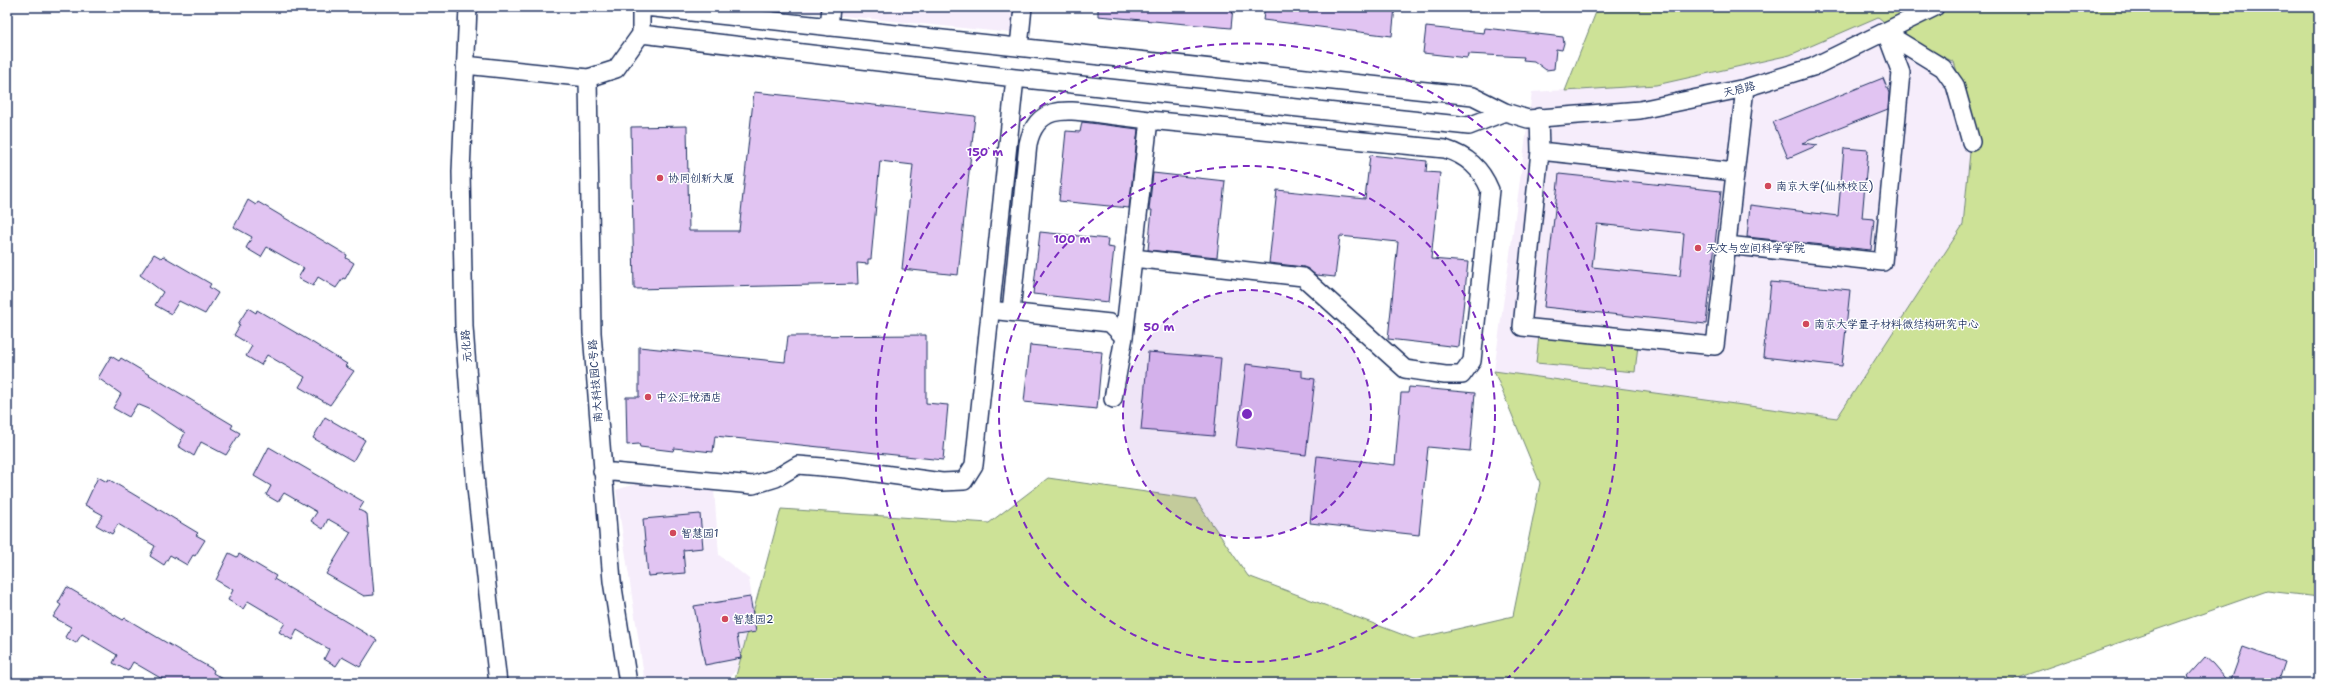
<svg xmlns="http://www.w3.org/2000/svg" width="2326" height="690" font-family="'Shantell Sans','LXGW WenKai TC',sans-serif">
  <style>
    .built { fill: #f6edfb }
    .green { fill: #cde297; stroke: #74887a }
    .building { fill: #e1c4f2; stroke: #1b2f5e; fill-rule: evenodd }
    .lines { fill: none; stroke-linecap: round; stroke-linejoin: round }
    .minor-casing { stroke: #1b2f5e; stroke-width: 20 }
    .minor { stroke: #fff; stroke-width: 17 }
    .ring { fill: none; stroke: #7b2cbf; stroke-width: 2; stroke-dasharray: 7 5 }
    .poi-dot { fill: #d1495b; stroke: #fff; stroke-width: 1.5 }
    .labels { text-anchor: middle; stroke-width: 3; stroke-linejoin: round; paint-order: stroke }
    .street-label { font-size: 11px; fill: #1b2f5e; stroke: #fff }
    .poi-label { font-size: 11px; fill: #1b2f5e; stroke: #fff; text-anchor: start }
    .centre { fill: #7b2cbf; stroke: #fff; stroke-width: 2 }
    .ring-label { font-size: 12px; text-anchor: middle; font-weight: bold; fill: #7b2cbf; stroke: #fff; stroke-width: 3; stroke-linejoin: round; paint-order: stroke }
  </style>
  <rect width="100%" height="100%" fill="#fff"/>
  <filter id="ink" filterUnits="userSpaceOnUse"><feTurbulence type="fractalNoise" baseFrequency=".025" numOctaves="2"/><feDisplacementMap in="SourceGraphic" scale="8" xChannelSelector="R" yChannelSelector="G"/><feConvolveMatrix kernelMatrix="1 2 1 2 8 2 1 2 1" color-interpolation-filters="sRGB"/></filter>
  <g filter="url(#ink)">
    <path class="built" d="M755,7h260l-3,26z
      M1891,7l12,30 51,25 25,81 42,4 -58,78 -126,193 -343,-47 38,-279 117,-7z
      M641,482l73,7 5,66 30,24 8,53 -13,30 -20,21h-79l-29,-193z"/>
    <path class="green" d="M1598,7h721v590l-52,-6 -263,92h-1270l47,-174 208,14 59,-45 147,21 53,77 166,63 99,-23 27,-133 -46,-112 343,47 126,-193 8,-83 8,1 -25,-81 -51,-25 -25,-20 -88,38 -134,30 -91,6z
      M1539,335l99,10 -3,27 -99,-9z"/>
    <path class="building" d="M1098,7h135l-2,21 -133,-12z
      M1265,7h130l-3,29 -129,-16z
      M1426,27l58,6 1,-5 78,9 1,6 -2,7 -6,-1 -2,20 -8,1 -12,-9 -11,-1 1,-3 -56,-3 -1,4 -44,-5z
      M1883,78l6,15 -1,16 -86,34 16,2 -30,13 -15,-36z
      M754,92l221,24 -17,159 -56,-6 11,-104 -33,-4 -9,98h-3v5l-11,-1 1,21 -224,5 -3,-162 56,-1 2,105h50z
      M1082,122l56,7 -9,79 -70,-7 7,-70 14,1z
      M1844,148l24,2 -6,68 12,1 -3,31 -124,-13 3,-32 88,11z
      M1370,155l57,6 -1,11 14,1 -9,86 37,3 -9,85 -71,-8 10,-97 -58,-6 -5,41 -19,-2 -12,-8 -35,-4 8,-73 88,9z
      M1153,173l72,8 -8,76 -69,-7 4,-40h-3z
      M1559,174l162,17 -15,133 -162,-17zM1597,224l87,9 -4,43 -88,-9z
      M248,200l8,5 2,-3 89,53 -1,3 8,5 -9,16 -2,-1 -7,10 -18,-11 -5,9 -15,-8 6,-10 -37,-21 -6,10 -15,-9 6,-11 -18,-10z
      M1040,232l68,7 -1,8 7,1 -6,54 -75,-8z
      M154,254l7,4 2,-2 48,28 -2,3 9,6 -13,21 -26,-13 -8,13 -16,-9 8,-13 -23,-17z
      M1771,282l79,8 -8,76 -79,-9z
      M248,308l8,5 1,-3 53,31 37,23 -2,2 9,5 -24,34 -31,-18 6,-10 -38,-22 -6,10 -15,-9 6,-10 -18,-11 6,-10 -2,-1z
      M926,335v68l22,2 -5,55 -228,-24 -2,16 -39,-4 -1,3 -33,-4 -1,-3 -12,1 -1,-48h13v-50l146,15 3,-26z
      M1030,345l72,7 -5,57 -73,-7z
      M1148,352l73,6 -7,78 -73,-6z
      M111,356l8,5 2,-3 112,67 -2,3 9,5 -14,22 -25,-13 -7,14 -16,-10 7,-13 -36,-24 -12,-5 -8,13 -16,-9 8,-14 -23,-16z
      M1246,364l56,7v6l13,2 -9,76 -70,-8z
      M1409,387l66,6 -5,58 -42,-4 -9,88 -109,-12 7,-67 78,9 6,-72h7z
      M325,417l40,23 -12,21 -40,-23z
      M269,447l95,55 -5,8 8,4 7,81 -10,1 -38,-22 25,-42 -23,-13 -5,10 -12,-8 6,-9 -33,-19 -6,9 -12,-7 5,-9 -17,-10z
      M98,477l9,5 1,-3 90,54 -2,2 9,5 -10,16 -2,-1 -6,10 -17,-10 -6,10 -14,-9 5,-10 -37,-22 -6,10 -16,-9 7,-10 -18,-10z
      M700,514l3,34 -20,2 2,23 -37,3 -5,-57z
      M229,553l8,4 2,-3 37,22 -2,3 103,61 -17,27 -18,-10 -6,9 -12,-7 5,-10 -32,-19 -5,10 -13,-8 6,-9 -37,-22 -5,8 -15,-9 5,-10 -17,-10z
      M67,587l56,33 2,-2 52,31 37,21 -1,3 17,10h-61l-36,-21 -5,9 -15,-8 4,-8 -35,-21 -6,9 -11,-6 6,-10 -18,-10 8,-12 -3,-2z
      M750,597l6,35 -19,3 4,23 -36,7 -11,-59z
      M2243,647l42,15 -7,21h-48z
      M2205,657l8,7 16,19h-33l-8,-7z"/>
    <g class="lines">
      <defs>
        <path id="minor" d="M468,7l-7,165 3,155 12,161 22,195
          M645,7l828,89 32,16 23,7 112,-9 105,-22 68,-21 122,-60
          M829,27l2,-20
          M1886,33l57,35 12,17 16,57
          M641,34l374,44 454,48 36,-14
          M1019,47l4,-40
          M465,65l123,13 28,-9 25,-35v-27
          M588,78l4,255 20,248 16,102
          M1539,117l1,34 -18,176 193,19 30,-258
          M1540,151l195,21
          M1727,245l156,17 18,-189 -15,-40
          M1133,258l170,19 102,92 40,6h17l10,-14 18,-171c-9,-22 -23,-34 -45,-41l-296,-29
          M999,311l111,12 14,14 -11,62
          M1011,312l17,-168c9,-41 40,-34 72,-30 16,2 33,4 49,6l-25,217
          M602,471l151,14 23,-7 22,-13 49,4 95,13 22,-1 10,-16 41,-387"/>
      </defs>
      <use href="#minor" class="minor-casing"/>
      <use href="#minor" class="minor"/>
    </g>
  </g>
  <circle cx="1247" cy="414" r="124" fill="#7b2cbf" fill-opacity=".12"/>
  <g class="ring">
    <circle cx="1247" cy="414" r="124"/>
    <circle cx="1247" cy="414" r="248"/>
    <path d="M989 681A371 371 0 1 1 1505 681"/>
  </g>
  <g class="poi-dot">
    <circle cx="660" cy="178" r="4"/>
    <circle cx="1768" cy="186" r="4"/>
    <circle cx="1698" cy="248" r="4"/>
    <circle cx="1806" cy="324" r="4"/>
    <circle cx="648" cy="397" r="4"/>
    <circle cx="673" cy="533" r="4"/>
    <circle cx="725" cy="619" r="4"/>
  </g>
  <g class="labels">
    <g class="street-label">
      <text transform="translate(1739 89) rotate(-14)" y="4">天启路</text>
      <text transform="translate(466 346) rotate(-94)" y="4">元化路</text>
      <text transform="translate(595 381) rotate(-94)" y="4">南大科技园C号路</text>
    </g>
    <g class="poi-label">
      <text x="668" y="182">协同创新大厦</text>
      <text x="1776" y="190">南京大学(仙林校区)</text>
      <text x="1706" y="252">天文与空间科学学院</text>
      <text x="1814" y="328">南京大学量子材料微结构研究中心</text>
      <text x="656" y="401">中公汇悦酒店</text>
      <text x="681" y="537">智慧园1</text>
      <text x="733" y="623">智慧园2</text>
    </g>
  </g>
  <circle cx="1247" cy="414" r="6" class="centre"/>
  <g class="ring-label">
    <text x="985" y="156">150 m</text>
    <text x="1072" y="243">100 m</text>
    <text x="1159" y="331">50 m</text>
  </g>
  <rect width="2326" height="690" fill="none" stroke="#fff" stroke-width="24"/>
  <rect x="12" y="12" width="2302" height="666" fill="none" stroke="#1b2f5e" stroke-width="1.5" filter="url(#ink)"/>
</svg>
